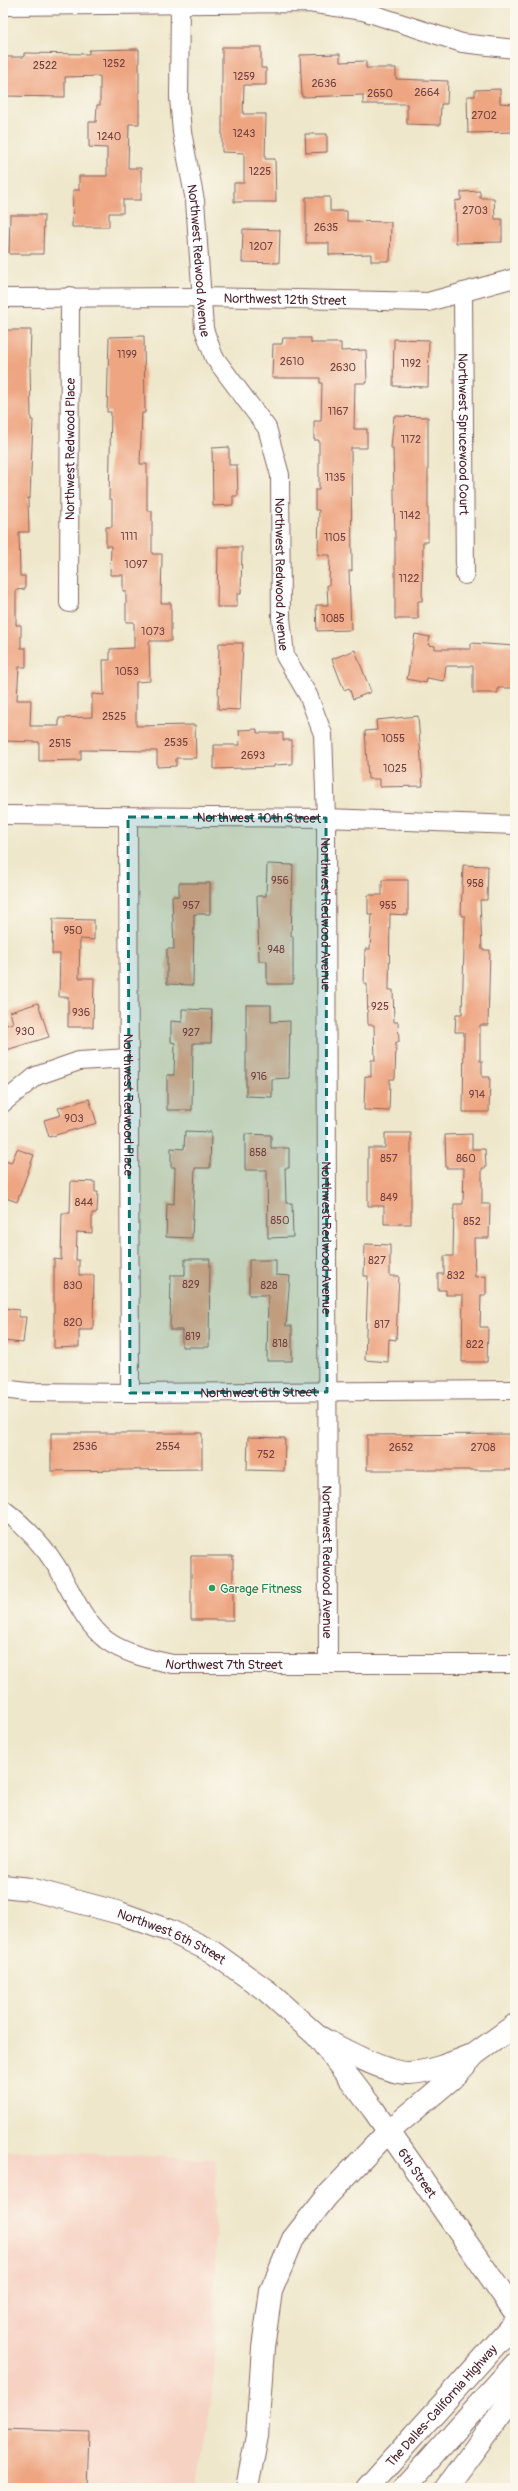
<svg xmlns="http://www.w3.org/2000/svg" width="518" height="2491" font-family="Pangolin,sans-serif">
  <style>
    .built { fill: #f6d2c3 }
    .building { fill: #eea682 }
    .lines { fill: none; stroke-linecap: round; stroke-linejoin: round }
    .minor-casing { stroke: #836563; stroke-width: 20 }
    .major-casing { stroke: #836563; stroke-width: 24 }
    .highway-casing { stroke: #836563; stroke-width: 24 }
    .minor { stroke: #fff; stroke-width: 18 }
    .major { stroke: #fff; stroke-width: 22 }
    .highway { stroke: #fff; stroke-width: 22 }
    .marked { fill: #0f766e; fill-opacity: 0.2; stroke: #0f766e; stroke-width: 3; stroke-dasharray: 8 5; stroke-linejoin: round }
    .leisure-dot { fill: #2e9e5b; stroke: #fbf7ec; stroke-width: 1.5 }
    .labels { text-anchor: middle; stroke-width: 3; stroke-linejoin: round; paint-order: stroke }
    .number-label { font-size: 11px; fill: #734141 }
    .street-label { font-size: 13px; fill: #4a1f2b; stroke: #fbf7ec }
    .leisure-label { font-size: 13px; fill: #27864d; stroke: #fbf7ec; text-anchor: start }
  </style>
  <rect width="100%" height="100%" fill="#fbf7ec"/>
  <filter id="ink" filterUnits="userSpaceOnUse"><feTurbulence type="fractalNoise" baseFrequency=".025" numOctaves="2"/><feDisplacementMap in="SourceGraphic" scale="8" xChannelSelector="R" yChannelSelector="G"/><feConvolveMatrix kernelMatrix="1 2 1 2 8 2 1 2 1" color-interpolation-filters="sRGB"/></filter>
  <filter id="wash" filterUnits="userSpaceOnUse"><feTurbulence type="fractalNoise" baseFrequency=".012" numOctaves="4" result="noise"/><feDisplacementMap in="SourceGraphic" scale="16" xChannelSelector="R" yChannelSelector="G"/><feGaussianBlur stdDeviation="0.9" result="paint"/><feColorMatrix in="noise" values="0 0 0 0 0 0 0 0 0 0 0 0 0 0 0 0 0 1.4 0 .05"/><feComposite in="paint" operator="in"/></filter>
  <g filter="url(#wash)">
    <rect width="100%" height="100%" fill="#eee7cb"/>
    <path class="built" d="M3,2150l213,9 -2,225 -17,104h-194z"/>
    <g id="blocks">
      <path class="building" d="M222,47h39v21h5v17h-22l-1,29h23l-1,45h10l1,43h-42v-19h10v-30l-22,-1z
        M139,49v75h-10l-1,44h13v32h-18v13h-14v14h-37l1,-37h6v-14h28v-28l-18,-1v-25h7l1,-17h3v-29l-35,1v20l-62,-1v-39h21v-4l65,1v-4z
        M340,54v8l26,-1v7h30v11l52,2 -1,23h-6l-1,21 -33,-1v-20h-44v-9l-61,2 -2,-42z
        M500,89v14l15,1v28l-47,1 -1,-37h8v-6z
        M305,134h22v18l-21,1z
        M480,191v7h14l1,21h7v23l-46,1 -1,-42 6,-1v-8z
        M306,197h24v14h17v10l44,1 -1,39h-19v-7l-42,1v-12h-23z
        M10,215h34l-1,39h-34z
        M243,229l37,1 -1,33 -37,-1z
        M3,330h28l-1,35 1,55h2l-3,78h-2l1,34h-10l1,44h5v13l-9,1v35h5v23h5v19h-7l-2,33h14l-1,26h29v-8l33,-1v-23l12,1 -1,-35h7v-11l24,-1v-26h-8v-31h-3v-16h-13l1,-29h-5v-19h6v-28h-3l2,-87h-4l2,-75 35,-1 1,77h-3l-2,51h7v47h5v43h10l-1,49h10v38h-22l1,40 -14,1v44l59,-1 1,33h-20v8l-19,1v-16l-76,-1v10l-42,1v-19l-36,-1z
        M283,338h28v5h30v8l25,-1 1,33h-12l-1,46h13v19h-16l1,123h-3l2,59 -34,1 -1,-26h12l-1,-20h2l1,-30h-12l1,-45h-4v-20h4v-50h-5v-19h7l1,-38h-2v-5h-48l1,-34h9z
        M394,339l35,1 -1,47 -35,-1z
        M394,416l34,1v125h-5l-1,59h-4v18h-23v-81l-2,-90h-2z
        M229,447v18h8l1,31h-5v9l-20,1 -1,-58z
        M218,547h24l-1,47h-4v13h-20z
        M415,634l15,3 -2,8 7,1v3h36v-6l44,3v42h-17v5h-25v-27h-27l-2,15 -17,-3 -1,5 -19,-4z
        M219,643h24l-3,67 -22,-1z
        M355,650l16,42 -18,7 -4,-11 -5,2 -12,-31z
        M418,716l5,70 -43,1v-8h-12l-3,-48 12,-1 -1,-10z
        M257,729v4h26v7h9v24l-18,1v2l-60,2v-24h26l-1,-15z
        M267,864l26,1 -2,71h2v48h-26v-23h-8l-2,-65h9z
        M463,865l25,1 -1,34h-7l2,50h8l-2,75h-8v36h2v16h8l-1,35h-26l1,-80h-9l1,-18h6l3,-98h-4z
        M382,880h26v35l-18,-1 -1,76h4l1,32h4l1,20h-3l-1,37h-5l-1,32 -25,-1 1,-34 6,1v-17h4l-1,-35h-6l-1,-41h-3l1,-35h5l2,-35h-4v-19h14z
        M179,883h31v31h-16l-1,71 -26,-1v-35h7l-2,-53h7z
        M53,919l41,1v20l-14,-1 -1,39h15l-1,49h-25v-30h-9l1,-43h-8z
        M38,1003l11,34 -46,14v-25l10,-3 -3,-11z
        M246,1005h25v17l19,-1 -1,57 -17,1v18l-26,-1z
        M182,1009l30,1 -1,33h-18l-1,67h-25v-35h7l1,-32 -4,-1v-21l11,1z
        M89,1099l8,24 -48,14 -5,-17 17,-5 -3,-7z
        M185,1131l26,1 -1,36h-15l-3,70 -26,-1 1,-34 7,1 1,-37h-4v-19l13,1z
        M385,1133h26v91h-27v-18h-16v-58h17z
        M245,1134l26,1v13h18v20h-4l1,35h6l1,34 -25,1 -1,-68h-22z
        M472,1134v15h13l1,19h-4v36h8l-1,34h-15l1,39 11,-1v19h-5l-1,32h8l-1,35h-25l1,-67h-17v-5h-8v-16h6v-18h9l1,-52h9l1,-36h-18l-1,-33z
        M17,1149l17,6 -17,47 -14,-5v-37l8,3z
        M71,1181l24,1v10h3l-1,21h-5v20l-15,-1 -1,28h3v15h15l-1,55h-14v17l-25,1v-89l7,1 1,-47h8z
        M365,1244l25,1v31h9l-3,64 -7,-1 -1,23 -23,-2 3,-84h-4z
        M185,1259h25l-1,88h-27v-17h-12l1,-55h14z
        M249,1260h27v15l14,1 -4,50h6v35h-25l1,-66h-19z
        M3,1308l16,2v7h7l-3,26 -20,-2z
        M51,1433h151v36l-151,2z
        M515,1434v36h-148v-35z
        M248,1437l37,1 -1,33 -37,-1z
        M191,1556h42v64h-42z
        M4,2429l85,3 -2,56h-84z"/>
    </g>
  </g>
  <g filter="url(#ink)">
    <use href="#blocks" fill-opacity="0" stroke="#836563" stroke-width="1"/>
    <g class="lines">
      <defs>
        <g id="minor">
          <path id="s1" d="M180,3l-1,95 3,34 13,69 9,128 10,28 53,71 13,47 1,143 4,38 23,39 15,39 3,84 2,846"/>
          <path d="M3,6l306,-3 54,8 99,32 53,6"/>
          <path id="s2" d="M463,292l2,283"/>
          <path id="s3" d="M3,298l197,-1 228,5 87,-24"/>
          <path id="s4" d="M69,603l1,-307"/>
          <path id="s5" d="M3,815l323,3 189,7"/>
          <path id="s6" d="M128,817l2,576"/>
          <path d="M3,1103l33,-27 43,-15 50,-3"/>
          <path id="s7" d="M3,1389l24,3 103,1 385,-3"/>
          <path id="s8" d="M3,1509c22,17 39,34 54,58 14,23 27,56 49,73 19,14 44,19 66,24h343"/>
        </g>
        <g id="major">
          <path id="s9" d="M3,1886l27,3 90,24 50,18 41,20 56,40 50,45 56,73 142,203"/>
        </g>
        <g id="highway">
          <path d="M317,2036c22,11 67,37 91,37 22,-1 42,-9 62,-17"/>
          <path d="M247,2488l10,-52 6,-88 8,-57 22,-52 34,-43 61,-64 68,-57 19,-21 40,-29"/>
          <path id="s10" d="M367,2488l148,-165"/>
          <path d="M404,2488l111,-124"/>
          <path d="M446,2488l69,-94"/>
        </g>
      </defs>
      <use href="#minor" class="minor-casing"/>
      <use href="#major" class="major-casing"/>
      <use href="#highway" class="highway-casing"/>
      <use href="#minor" class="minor"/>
      <use href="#major" class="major"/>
      <use href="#highway" class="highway"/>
    </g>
  </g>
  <path class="marked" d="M128,817l198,1 1,574 -197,1z"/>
  <circle class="leisure-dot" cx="212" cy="1588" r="4"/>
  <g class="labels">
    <g class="number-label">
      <text x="114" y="67">1252</text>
      <text x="45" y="69">2522</text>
      <text x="244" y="80">1259</text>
      <text x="324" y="87">2636</text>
      <text x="427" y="96">2664</text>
      <text x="380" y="97">2650</text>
      <text x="484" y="119">2702</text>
      <text x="244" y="137">1243</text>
      <text x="109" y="140">1240</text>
      <text x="260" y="175">1225</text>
      <text x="475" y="214">2703</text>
      <text x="326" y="231">2635</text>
      <text x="261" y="250">1207</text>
      <text x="127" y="358">1199</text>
      <text x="292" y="365">2610</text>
      <text x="411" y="367">1192</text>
      <text x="343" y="371">2630</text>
      <text x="338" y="415">1167</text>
      <text x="411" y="443">1172</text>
      <text x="335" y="481">1135</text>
      <text x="410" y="519">1142</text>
      <text x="129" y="540">1111</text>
      <text x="335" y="541">1105</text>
      <text x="136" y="568">1097</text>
      <text x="409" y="582">1122</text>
      <text x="333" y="622">1085</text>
      <text x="153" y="635">1073</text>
      <text x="127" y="675">1053</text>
      <text x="114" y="720">2525</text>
      <text x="393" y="742">1055</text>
      <text x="176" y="746">2535</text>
      <text x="60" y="747">2515</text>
      <text x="253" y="759">2693</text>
      <text x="395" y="772">1025</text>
      <text x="280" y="884">956</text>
      <text x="475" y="887">958</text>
      <text x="191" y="909">957</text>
      <text x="388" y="909">955</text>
      <text x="73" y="934">950</text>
      <text x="276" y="953">948</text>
      <text x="380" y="1010">925</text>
      <text x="81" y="1016">936</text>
      <text x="25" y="1035">930</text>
      <text x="191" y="1036">927</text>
      <text x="259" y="1080">916</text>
      <text x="477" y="1098">914</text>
      <text x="74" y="1122">903</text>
      <text x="258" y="1156">858</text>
      <text x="389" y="1162">857</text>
      <text x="466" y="1162">860</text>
      <text x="389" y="1201">849</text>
      <text x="84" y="1206">844</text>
      <text x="280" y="1224">850</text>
      <text x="472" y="1225">852</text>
      <text x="377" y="1264">827</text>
      <text x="456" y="1279">832</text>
      <text x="191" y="1288">829</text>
      <text x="73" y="1289">830</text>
      <text x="269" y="1289">828</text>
      <text x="73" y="1326">820</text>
      <text x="382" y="1328">817</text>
      <text x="193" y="1340">819</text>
      <text x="280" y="1347">818</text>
      <text x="475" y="1348">822</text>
      <text x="85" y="1450">2536</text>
      <text x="168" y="1450">2554</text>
      <text x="401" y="1451">2652</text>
      <text x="483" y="1451">2708</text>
      <text x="266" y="1458">752</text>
    </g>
    <g class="street-label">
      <text dy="5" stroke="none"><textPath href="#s1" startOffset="259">Northwest Redwood Avenue</textPath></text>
      <text dy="5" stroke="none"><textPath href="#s3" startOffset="282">Northwest 12th Street</textPath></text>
      <text dy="5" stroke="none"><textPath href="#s2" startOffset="142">Northwest Sprucewood Court</textPath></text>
      <text dy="5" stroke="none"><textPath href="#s4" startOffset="154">Northwest Redwood Place</textPath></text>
      <text dy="5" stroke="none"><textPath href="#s1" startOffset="594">Northwest Redwood Avenue</textPath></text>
      <text dy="5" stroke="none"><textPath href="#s5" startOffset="256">Northwest 10th Street</textPath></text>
      <text dy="5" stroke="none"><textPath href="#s1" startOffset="943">Northwest Redwood Avenue</textPath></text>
      <text dy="5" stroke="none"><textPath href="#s6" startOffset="288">Northwest Redwood Place</textPath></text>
      <text dy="5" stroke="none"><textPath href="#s1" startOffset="1267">Northwest Redwood Avenue</textPath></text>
      <text dy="5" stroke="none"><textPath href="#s7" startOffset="256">Northwest 8th Street</textPath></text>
      <text dy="5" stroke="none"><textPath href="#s1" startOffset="1591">Northwest Redwood Avenue</textPath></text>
      <text dy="5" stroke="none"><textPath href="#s8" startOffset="291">Northwest 7th Street</textPath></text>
      <text dy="5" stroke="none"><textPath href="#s9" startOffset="177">Northwest 6th Street</textPath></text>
      <text dy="5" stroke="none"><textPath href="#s9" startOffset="525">6th Street</textPath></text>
      <text dy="5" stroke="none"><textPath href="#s10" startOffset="111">The Dalles-California Highway</textPath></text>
    </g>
    <g class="leisure-label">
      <text x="220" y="1593">Garage Fitness</text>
    </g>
  </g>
  <rect width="518" height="2491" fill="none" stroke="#fbf7ec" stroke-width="16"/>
</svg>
